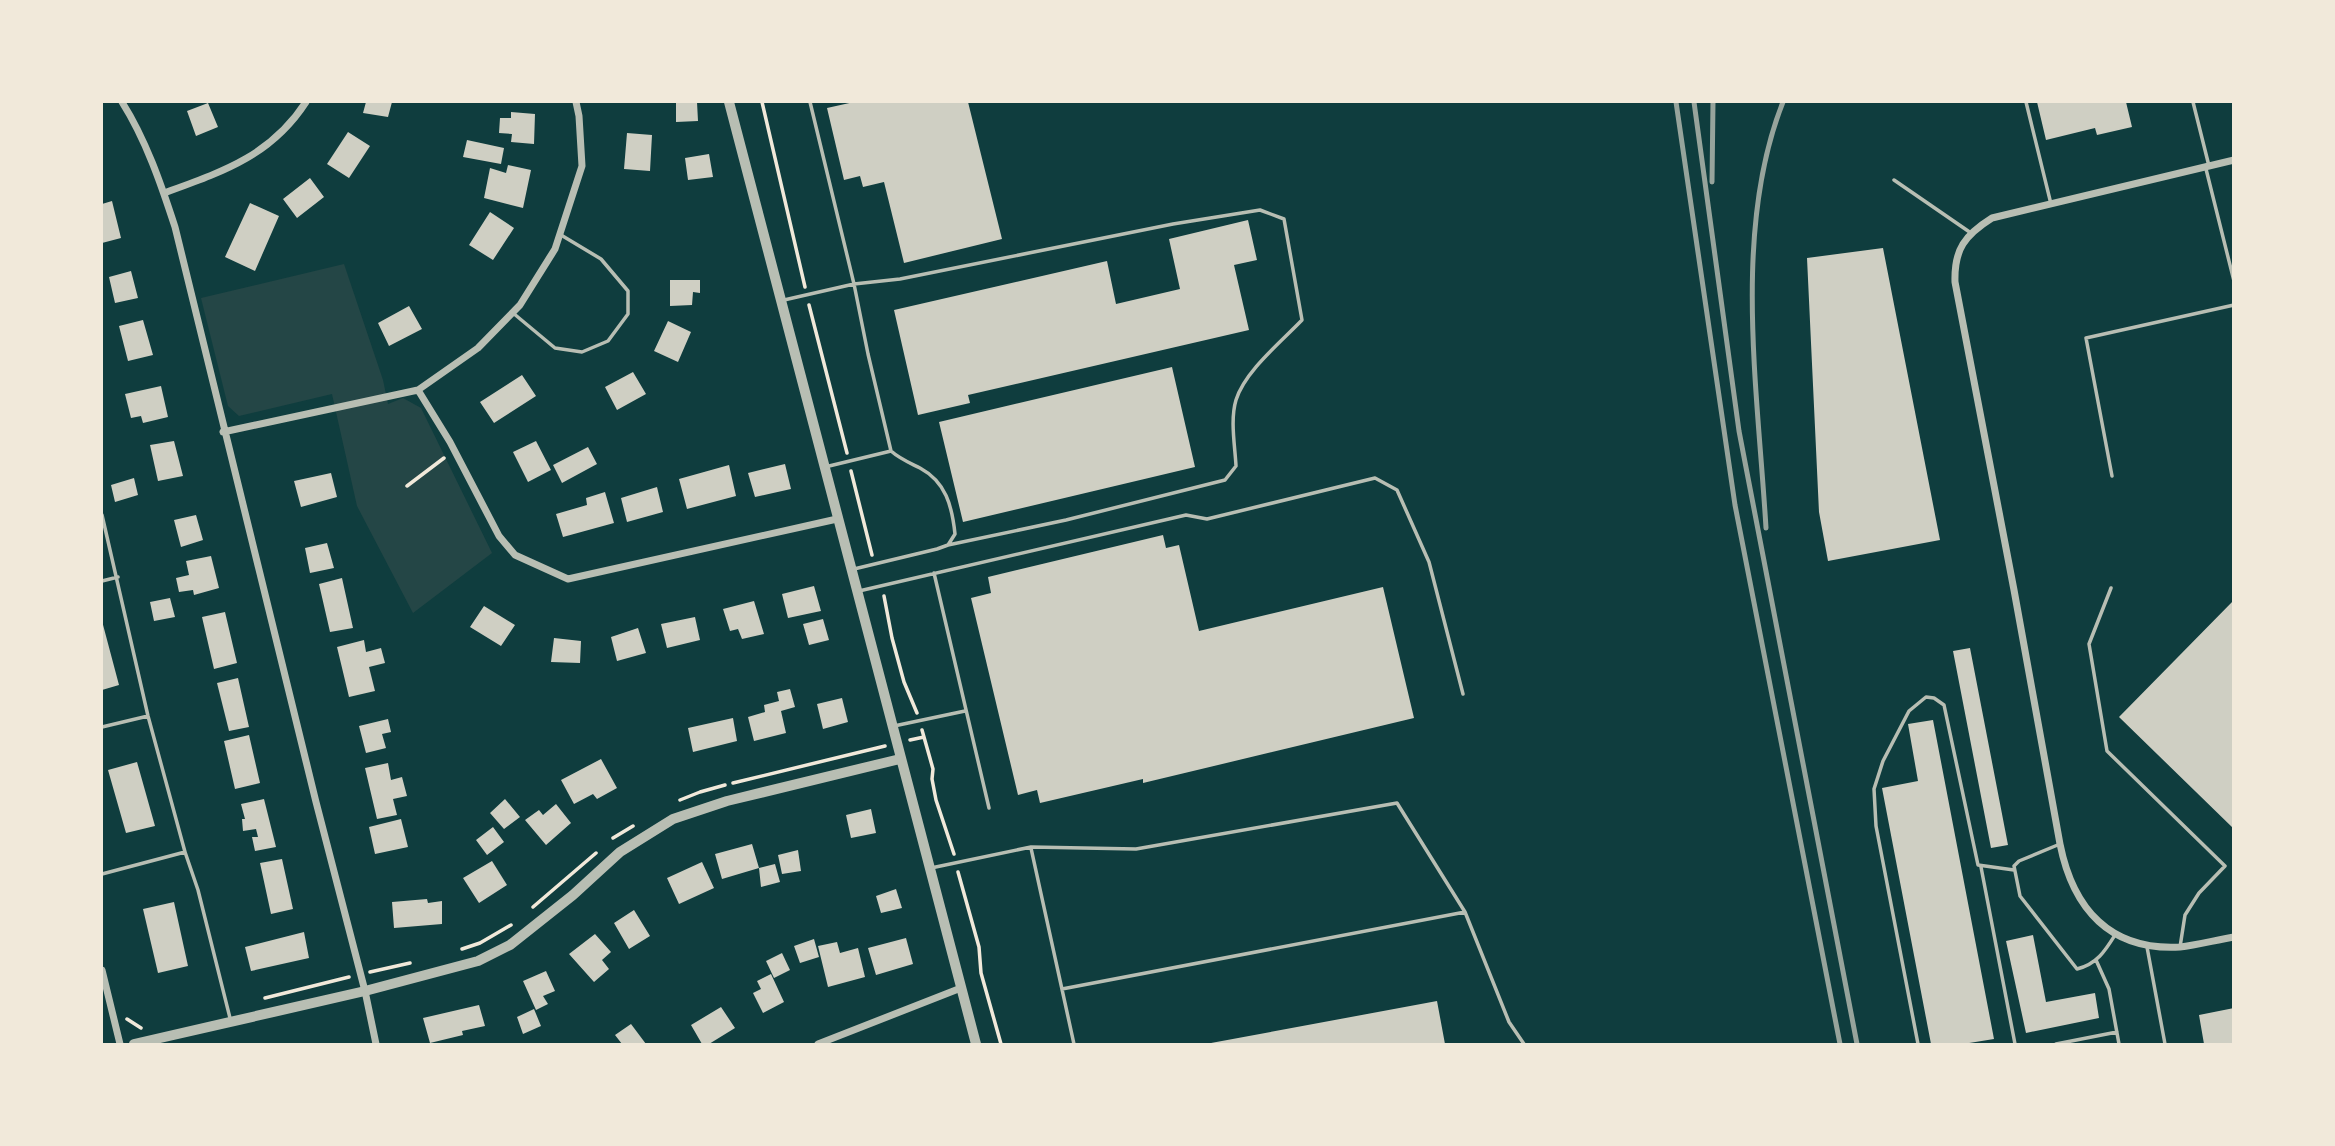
<svg xmlns="http://www.w3.org/2000/svg" width="2335" height="1146" font-family="Helvetica,sans-serif">
  <style>
    .green { fill: #244646 }
    .building { fill: #cfcfc3 }
    .lines { fill: none; stroke-linecap: round; stroke-linejoin: round }
    .path { stroke: #f1e9da; stroke-width: 3.5 }
    .service { stroke: #b8beb3; stroke-width: 3.5 }
    .minor { stroke: #b8beb3; stroke-width: 7 }
    .tertiary { stroke: #b8beb3; stroke-width: 10 }
    .rail { stroke: #97a49c; stroke-width: 5 }
  </style>
  <rect width="100%" height="100%" fill="#0f3d3e"/>
  <path class="green" d="M344,264l39,116 5,24 15,-6 18,10 71,145 -79,60 -56,-107 -25,-112 -93,22 -11,-10 -27,-108z"/>
  <path class="building" d="M366,102h26l-4,15 -25,-4z
    M676,102h21l1,19 -22,1z
    M854,102h114l34,137 -98,24 -20,-81 -21,5 -3,-11 -16,4 -17,-72z
    M2037,102h89l6,25 -35,8 -2,-7 -49,12z
    M208,103l10,24 -22,9 -9,-25z
    M511,112l24,2 -1,30 -23,-2 1,-8 -13,-1 1,-15h11z
    M348,132l22,14 -21,32 -22,-14z
    M627,133l25,2 -2,36 -26,-2z
    M467,140l37,8 -3,16 -38,-7z
    M709,154l4,23 -25,3 -3,-22z
    M508,165l23,5 -8,38 -39,-10 6,-30 16,5z
    M310,178l14,19 -27,21 -14,-19z
    M112,201l9,37 -19,5v-39z
    M250,203l29,13 -24,55 -30,-14z
    M490,212l24,16 -21,32 -24,-15z
    M1248,220l9,40 -23,5 15,65 -281,65 2,8 -52,12 -24,-105 213,-49 9,43 64,-15 -11,-50z
    M1883,248l57,292 -112,21 -9,-49 -12,-254z
    M131,271l7,27 -23,5 -6,-26z
    M670,280h30v13l-7,-1 -1,13 -22,1z
    M409,306l13,23 -33,17 -11,-23z
    M143,320l10,35 -25,6 -9,-35z
    M668,321l23,11 -13,30 -24,-11z
    M1172,367l23,100 -232,55 -24,-100z
    M633,372l13,22 -29,16 -12,-23z
    M522,375l14,21 -42,27 -14,-21z
    M161,386l7,31 -25,6 -2,-7 -10,2 -6,-24z
    M174,441l9,35 -25,5 -8,-36z
    M536,441l15,29 -23,12 -15,-30z
    M588,447l9,17 -35,19 -9,-18z
    M785,464l6,25 -36,8 -7,-24z
    M729,465l7,31 -49,13 -8,-30z
    M331,473l6,24 -36,10 -7,-26z
    M134,478l4,17 -23,7 -4,-17z
    M657,487l6,25 -36,10 -6,-24z
    M605,492l9,31 -51,14 -7,-23 31,-9 -1,-7z
    M196,515l7,25 -22,7 -7,-27z
    M1163,535l3,13 13,-3 20,86 184,-44 31,131 -271,65v-4l-103,24 -3,-13 -19,5 -47,-197 20,-5 -3,-16z
    M327,543l7,25 -24,5 -5,-25z
    M211,556l8,32 -25,7 -1,-5 -14,2 -3,-14 13,-3 -3,-14z
    M342,578l11,50 -23,4 -11,-48z
    M814,586l7,25 -33,7 -6,-24z
    M170,598l5,19 -21,4 -4,-19z
    M2234,600v229l-115,-112z
    M754,601l10,33 -22,5 -4,-10 -8,2 -7,-22z
    M484,606l31,19 -14,21 -31,-19z
    M225,612l12,51 -23,6 -12,-52z
    M695,617l5,23 -33,8 -6,-24z
    M823,619l6,21 -20,5 -6,-21z
    M102,621l17,64 -17,5z
    M638,628l8,25 -29,8 -6,-24z
    M554,638l27,3 -1,22 -29,-1z
    M364,640l2,12 15,-4 4,15 -16,4 6,24 -26,6 -12,-50z
    M1970,648l38,197 -17,3 -38,-197z
    M238,678l11,49 -20,4 -12,-48z
    M790,689l5,18 -14,4 5,22 -32,8 -6,-24 17,-5 -1,-7 15,-4 -2,-9z
    M842,698l6,24 -25,7 -6,-25z
    M733,718l4,23 -44,11 -5,-24z
    M388,719l3,13 -9,2 4,14 -20,5 -7,-27z
    M1933,720l61,319 -31,5h-32l-49,-256 36,-7 -10,-57z
    M249,735l11,48 -25,6 -11,-48z
    M601,759l16,29 -20,11 -4,-5 -19,10 -13,-24z
    M137,762l18,64 -29,7 -18,-63z
    M388,763l3,17 11,-3 5,19 -14,3 4,16 -20,4 -12,-51z
    M264,799l12,48 -21,4 -3,-14h6l-2,-8 -13,2 -1,-12h3l-4,-15z
    M505,799l15,18 -16,12 -14,-16z
    M556,804l15,19 -25,22 -21,-25 14,-10 4,5z
    M871,809l5,24 -25,5 -5,-23z
    M401,819l7,28 -33,7 -6,-27z
    M493,827l11,15 -17,13 -11,-15z
    M752,844l7,24 -37,11 -7,-25z
    M798,850l3,21 -19,3 -4,-19z
    M282,859l11,50 -22,5 -11,-51z
    M492,861l15,24 -28,18 -16,-25z
    M702,862l12,26 -35,16 -12,-26z
    M775,864l5,18 -19,5 -2,-19z
    M896,889l6,19 -21,5 -5,-17z
    M427,899l1,4 14,-2v23l-48,4 -2,-26z
    M174,902l14,64 -30,7 -15,-64z
    M634,910l16,26 -21,13 -15,-26z
    M304,932l5,26 -58,13 -6,-24z
    M595,934l16,18 -9,8 7,9 -15,13 -25,-28z
    M2033,935l13,67 49,-9 4,25 -73,15 -20,-92z
    M906,938l7,26 -37,11 -8,-27z
    M814,939l5,18 -19,6 -6,-17z
    M837,942l3,11 18,-5 7,29 -37,10 -10,-41z
    M782,953l8,17 -16,8 -8,-17z
    M546,971l9,20 -12,5 5,8 -12,6 -13,-29z
    M771,974l13,28 -21,11 -10,-20 8,-4 -4,-8z
    M1437,1001l8,43h-234v-1z
    M479,1005l6,21 -23,5 1,4 -33,8 -7,-25z
    M721,1007l14,21 -26,16h-7l-11,-19z
    M2234,1008v36h-30l-5,-29z
    M534,1009l7,17 -18,8 -6,-17z
    M631,1024l15,20h-24l-7,-9z"/>
  <g class="lines">
    <path class="path" d="M762,102l43,185
      M809,305l38,148
      M851,471l21,84
      M407,486l37,-28
      M884,596l8,42 12,44 13,31
      M922,730l11,39 -1,10 4,21 18,54
      M910,740l14,-3
      M733,783l152,-37
      M680,800l20,-8 25,-7
      M613,838l20,-12
      M958,872l21,75 2,26 20,71
      M533,907l63,-54
      M462,949l18,-6 31,-18
      M370,972l40,-9
      M265,998l84,-21
      M127,1019l14,9"/>
    <path class="service" d="M810,102l44,182 14,70 23,97c9,8 19,12 29,17 26,14 32,38 35,66l-7,11 -11,4 -83,20
      M2026,102l25,102
      M2193,102l16,64
      M2206,169l28,112
      M1894,180l77,53
      M784,300l70,-16 46,-5 273,-55 87,-14 24,9 18,101c-21,22 -57,51 -66,80 -6,20 -1,46 0,66l-11,14 -159,40 -118,25
      M513,313l42,35 27,4 26,-11 20,-27v-23l-27,-32 -40,-24
      M825,467l66,-16
      M2112,476l-26,-138 148,-33
      M102,515l46,201 37,136 13,38 33,132
      M934,573l55,235
      M102,581l16,-4
      M2111,588l-22,56 18,107 118,115 -26,27 -14,22 -5,32
      M859,591l327,-76 21,4 168,-41 22,12 32,72 34,132
      M894,726l71,-15
      M102,727l46,-11
      M2060,844l-41,17 -5,5 6,30 57,73c20,-5 28,-18 38,-34
      M1031,848l43,196
      M1981,867l34,177
      M931,868l100,-21 105,2 261,-46 68,109 44,110 15,22
      M102,874l83,-22
      M2147,947l18,97
      M2096,960l13,29 10,55
      M1062,989l403,-77
      M1918,1044l-42,-218 -2,-37 9,-28 26,-50 17,-14 8,1 10,7 34,160 36,5
      M2056,1044l61,-12"/>
    <path class="minor" d="M122,102c24,38 39,82 53,125l141,575 49,189 11,53
      M2234,160l-242,58c-27,17 -38,31 -37,64l59,308 46,254c13,65 50,107 120,103 17,-2 36,-7 54,-10
      M164,193c58,-21 107,-37 142,-91
      M418,390l32,52 49,94 16,19 53,24 269,-60
      M223,432l195,-42 60,-42 42,-43 35,-56 27,-83 -3,-50 -3,-14
      M102,970l18,74
      M818,1044l143,-56"/>
    <path class="tertiary" d="M729,102l247,942
      M134,1044l231,-53 113,-30 32,-16 63,-50 47,-43 53,-33 54,-18 173,-42"/>
    <path class="rail" d="M1676,102l59,403 105,539
      M1694,102l45,329 118,613
      M1712,182l1,-80
      M1766,528c-8,-136 -34,-298 17,-426"/>
  </g>
  <rect width="2335" height="1146" fill="none" stroke="#f1e9da" stroke-width="206"/>
</svg>
